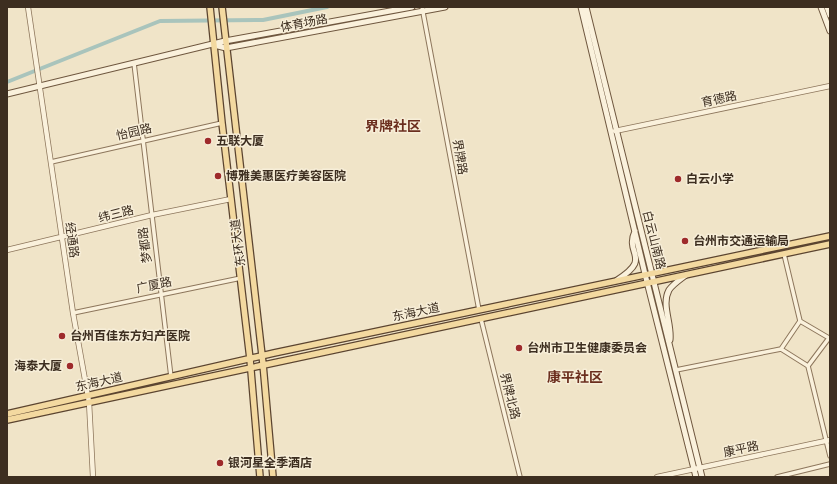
<svg xmlns="http://www.w3.org/2000/svg" width="837" height="484" font-family="Lora,'Noto Sans SC',serif">
  <style>
    .lines { fill: none; stroke-linecap: round; stroke-linejoin: round }
    .canal { stroke: #a9c4bc; stroke-width: 4 }
    .minor-casing { stroke: #8d765c; stroke-width: 5.5 }
    .tertiary-casing { stroke: #8d765c; stroke-width: 6 }
    .secondary-casing { stroke: #6f573f; stroke-width: 7 }
    .primary-casing { stroke: #5b4430; stroke-width: 8 }
    .minor { stroke: #faf1dc; stroke-width: 3.5 }
    .tertiary { stroke: #faf1dc; stroke-width: 4.5 }
    .secondary { stroke: #faf1dc; stroke-width: 5 }
    .primary { stroke: #f3d9a0; stroke-width: 5.5 }
    .poi-dot { fill: #9e2a2b; stroke: #f7eed8; stroke-width: 1.5 }
    .labels { text-anchor: middle; stroke-width: 3; stroke-linejoin: round; paint-order: stroke }
    .street-label { font-size: 12px; fill: #3d2e20; stroke: #f7eed8 }
    .poi-label { font-size: 12px; font-weight: bold; fill: #3d2e20; stroke: #f7eed8; text-anchor: start }
    .quarter-label { font-size: 14px; font-weight: bold; fill: #6b2e1e; stroke: #f7eed8 }
  </style>
  <rect width="100%" height="100%" fill="#f0e4c8"/>
  <g class="lines">
    <path class="canal" d="M7,82l153,-61 103,-1 64,-13"/>
    <defs>
      <path id="minor" d="M422,7l57,303
        M134,63l37,314
        M51,162l171,-39
        M784,254l16,67
        M73,313l168,-35
        M481,319l39,158
        M808,366l21,-28 -29,-17 -19,28 27,17 22,90
        M676,370l105,-21
        M777,477l53,-13"/>
      <path id="tertiary" d="M28,7l45,306 16,89 4,75
        M615,131l215,-45
        M7,250l145,-35 79,-16
        M657,477l173,-37"/>
      <path id="secondary" d="M581,7l64,267 51,203
        M586,7l116,470
        M821,7l9,24
        M827,7l3,8
        M214,45l12,3 219,-41
        M7,94l218,-53 187,-34
        M617,280c36,-23 7,-25 18,-49
        M670,340c2,-17 -9,-35 -1,-50 4,-6 12,-11 17,-15"/>
      <path id="primary" d="M210,7l12,116 28,236 10,118
        M222,7l41,357 10,113
        M7,414l267,-61 556,-117
        M7,420l823,-176"/>
    </defs>
    <use href="#minor" class="minor-casing"/>
    <use href="#tertiary" class="tertiary-casing"/>
    <use href="#secondary" class="secondary-casing"/>
    <use href="#primary" class="primary-casing"/>
    <use href="#minor" class="minor"/>
    <use href="#tertiary" class="tertiary"/>
    <use href="#secondary" class="secondary"/>
    <use href="#primary" class="primary"/>
  </g>
  <g class="poi-dot">
    <circle cx="208" cy="141" r="4"/>
    <circle cx="218" cy="176" r="4"/>
    <circle cx="678" cy="179" r="4"/>
    <circle cx="685" cy="241" r="4"/>
    <circle cx="62" cy="336" r="4"/>
    <circle cx="519" cy="348" r="4"/>
    <circle cx="70" cy="366" r="4"/>
    <circle cx="220" cy="463" r="4"/>
  </g>
  <g class="labels">
    <g class="street-label">
      <text transform="translate(304 23) rotate(-11)" y="4">体育场路</text>
      <text transform="translate(719 99) rotate(-12)" y="4">育德路</text>
      <text transform="translate(134 132) rotate(-13)" y="4">怡园路</text>
      <text transform="translate(460 157) rotate(80)" y="4">界牌路</text>
      <text transform="translate(116 214) rotate(-14)" y="4">纬三路</text>
      <text transform="translate(72 240) rotate(82)" y="4">经通路</text>
      <text transform="translate(654 240) rotate(76)" y="4">白云山南路</text>
      <text transform="translate(238 243) rotate(-97)" y="4">东环大道</text>
      <text transform="translate(145 245) rotate(-97)" y="4">梦都路</text>
      <text transform="translate(154 285) rotate(-12)" y="4">广厦路</text>
      <text transform="translate(416 312) rotate(-12)" y="4">东海大道</text>
      <text transform="translate(99 382) rotate(-13)" y="4">东海大道</text>
      <text transform="translate(510 396) rotate(76)" y="4">界牌北路</text>
      <text transform="translate(741 449) rotate(-12)" y="4">康平路</text>
    </g>
    <g class="poi-label">
      <text x="216" y="145">五联大厦</text>
      <text x="226" y="180">博雅美惠医疗美容医院</text>
      <text x="686" y="183">白云小学</text>
      <text x="693" y="245">台州市交通运输局</text>
      <text x="70" y="340">台州百佳东方妇产医院</text>
      <text x="527" y="352">台州市卫生健康委员会</text>
      <text x="62" y="370" text-anchor="end">海泰大厦</text>
      <text x="228" y="467">银河星全季酒店</text>
    </g>
    <g class="quarter-label">
      <text x="393" y="131">界牌社区</text>
      <text x="575" y="382">康平社区</text>
    </g>
  </g>
  <rect width="837" height="484" fill="none" stroke="#3d2e20" stroke-width="16"/>
</svg>
